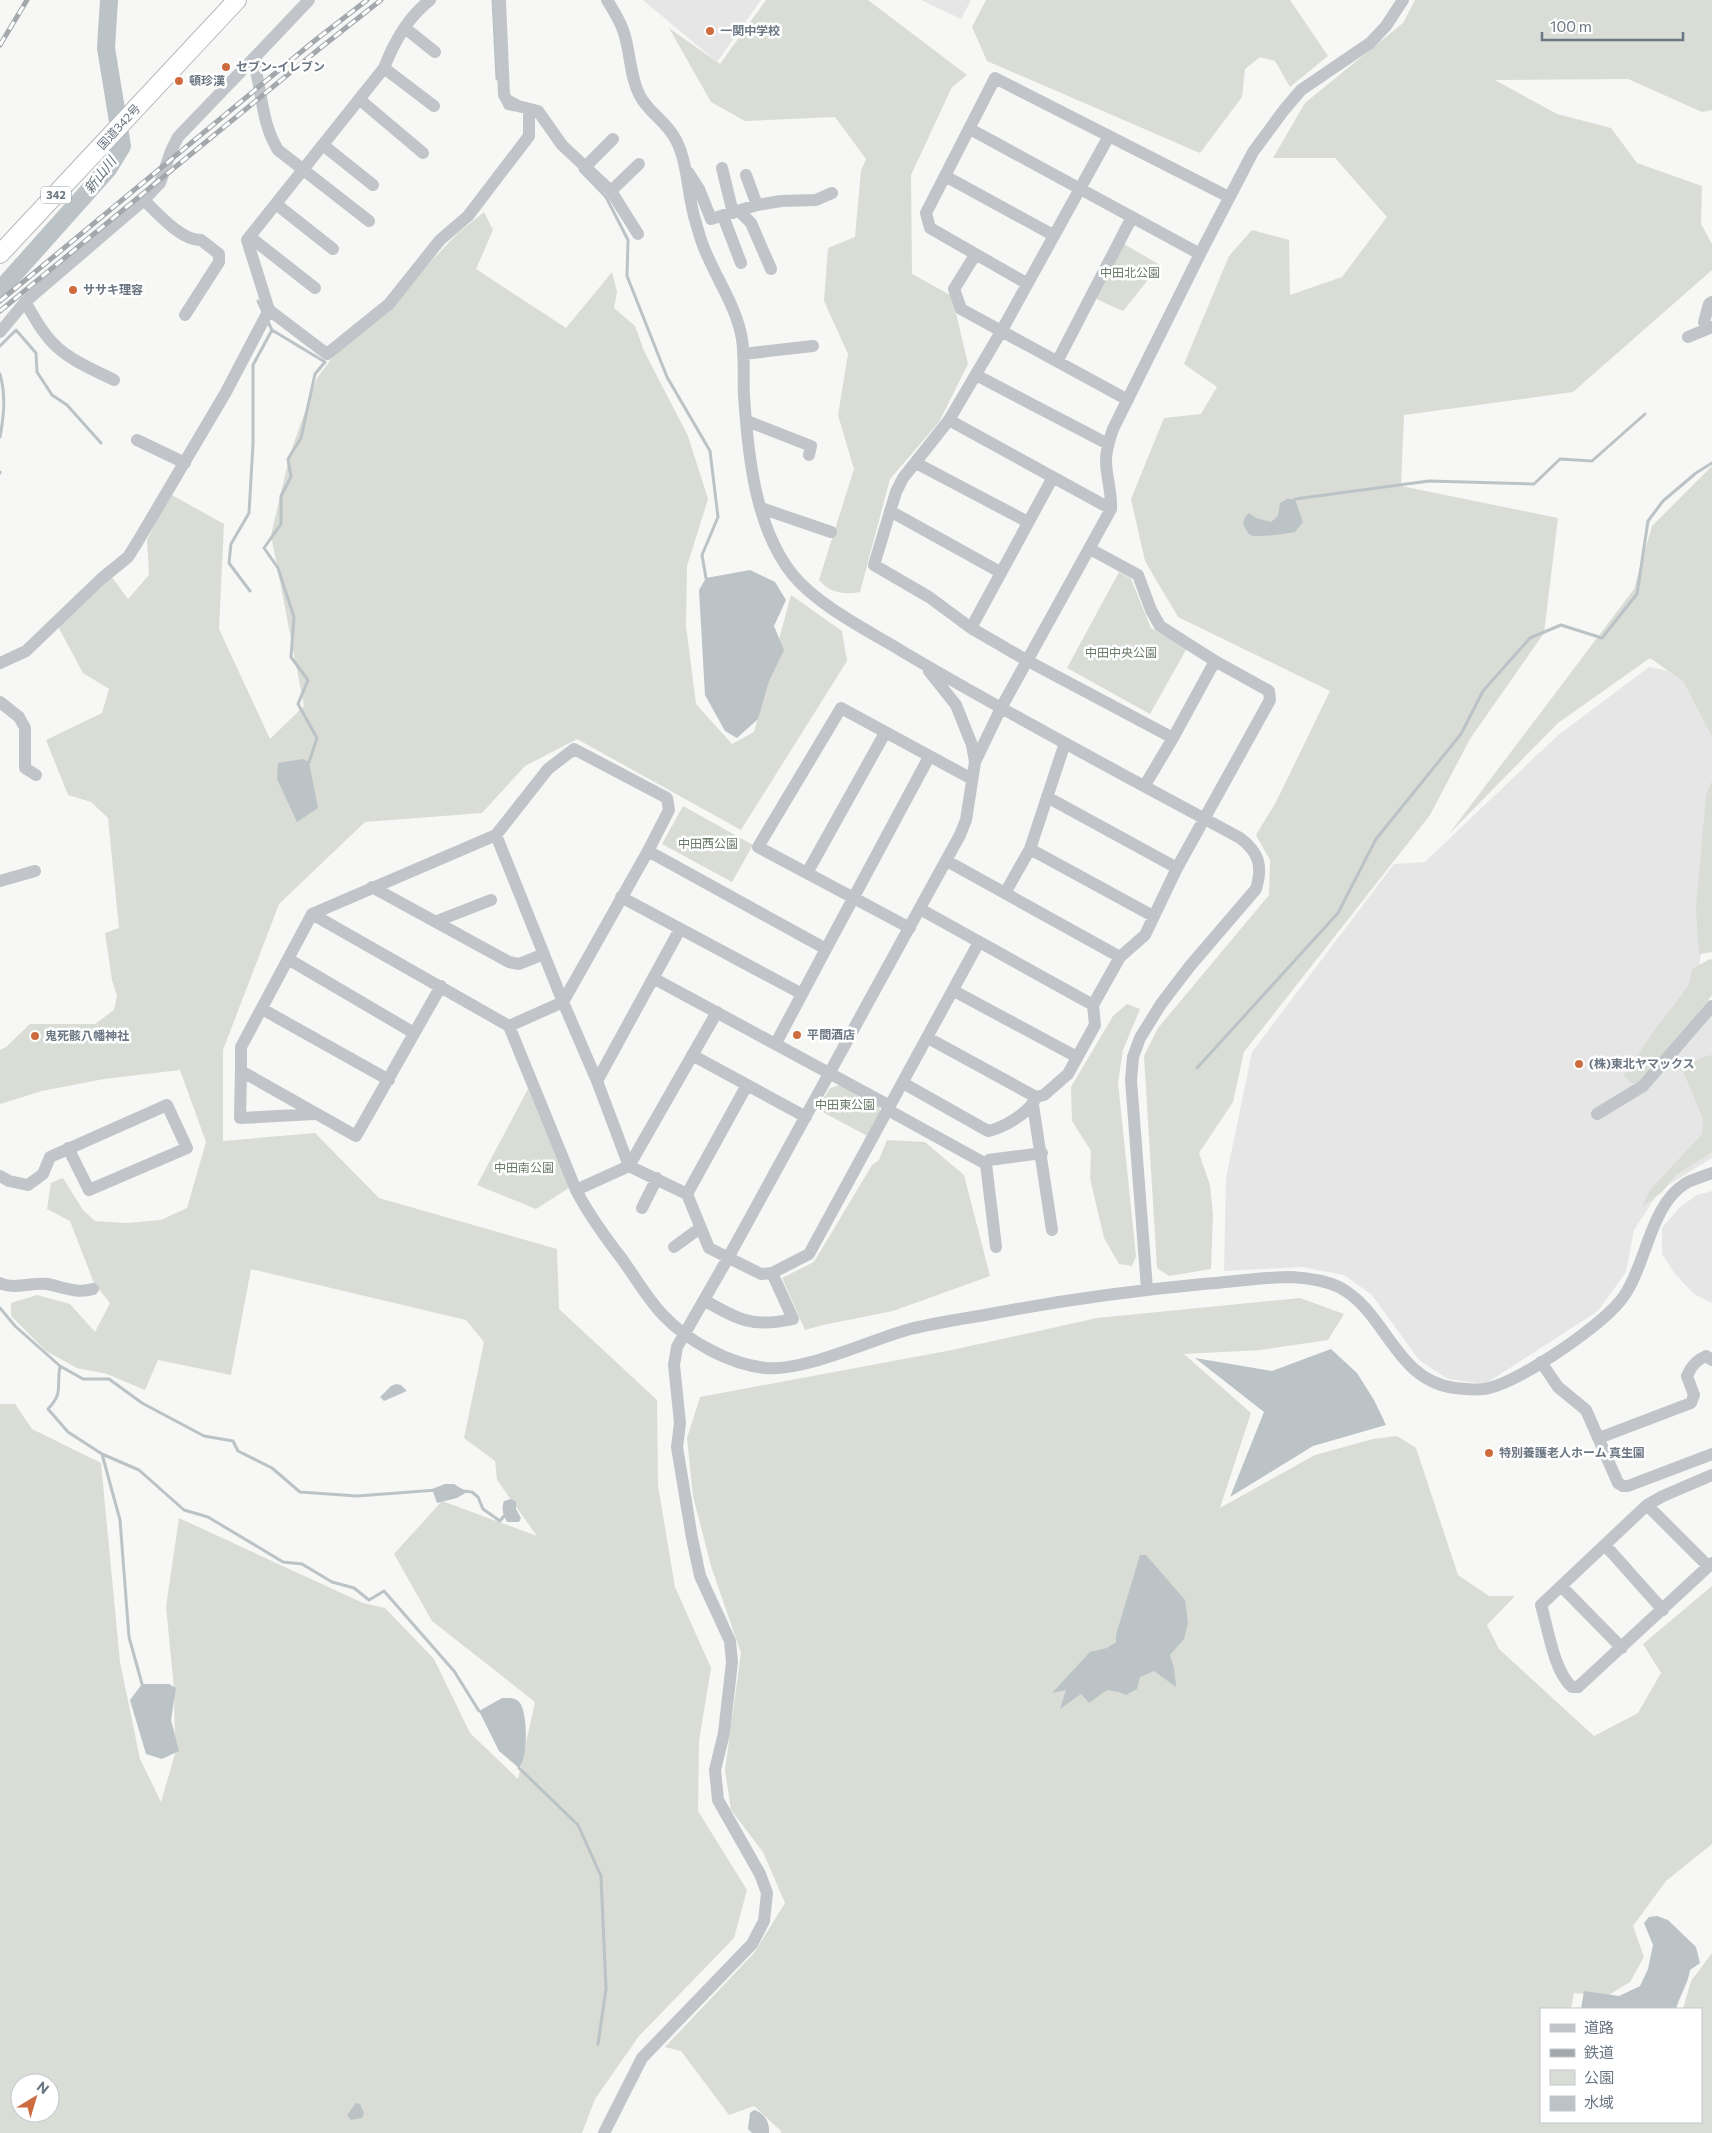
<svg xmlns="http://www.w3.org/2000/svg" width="1712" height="2133" font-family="Commissioner,'Noto Sans JP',sans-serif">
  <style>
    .built { fill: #e5e6e5 }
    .green { fill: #d9ddd6; fill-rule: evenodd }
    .water { fill: #bbc3c7 }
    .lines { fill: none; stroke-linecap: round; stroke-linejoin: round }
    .stream { stroke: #bbc3c7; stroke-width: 3 }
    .river { stroke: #bbc3c7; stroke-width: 18 }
    .highway-casing { stroke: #b4b7ba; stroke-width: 20 }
    .minor { stroke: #c1c4c8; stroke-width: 12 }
    .highway { stroke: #fff; stroke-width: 18 }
    .rail-casing { stroke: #a3a8ad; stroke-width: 5 }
    .rail { stroke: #fff; stroke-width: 3; stroke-dasharray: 9; stroke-linecap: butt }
    .poi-dot { fill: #cd6b3f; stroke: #fff; stroke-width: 2 }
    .labels { text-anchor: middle; stroke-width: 5; stroke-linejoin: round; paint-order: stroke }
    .shield { fill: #fff; stroke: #979fa8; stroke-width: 1 }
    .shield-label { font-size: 11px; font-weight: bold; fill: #6a7682 }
    .poi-label { font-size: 12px; font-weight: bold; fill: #6a7682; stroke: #fff; text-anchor: start }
    .street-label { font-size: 12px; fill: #6a7682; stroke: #fff }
    .park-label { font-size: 12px; fill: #6a7a68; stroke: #fff }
    .water-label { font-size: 14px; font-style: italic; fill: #66767e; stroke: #fff }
  </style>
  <rect width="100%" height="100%" fill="#f7f7f5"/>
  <path class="built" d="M643,0h118l-44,62z
    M921,0h50l-10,19z
    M1649,667l38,8 25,48v149l-13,96 13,41v149l-52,32 -26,40 -8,42 -28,39 -113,73 -37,-5 -29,-19 -47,-65 -28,-20 -42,-8 -78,4 2,-93 26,-126 142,-188 31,-2 132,-126z
    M1712,1191v112l-18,-9 -19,-20 -13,-20v-26l18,-21 17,-12z"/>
  <path class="green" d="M766,0h102l99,75 -15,12 -41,88 1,99 40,22 16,68 -29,58 -49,57 -30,113c-16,3 -30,1 -41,-12l35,-111 -16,-54 10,-61 -24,-53 4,-53 27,-11 6,-66 5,-12 -31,-42 -90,4 -34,-19 -42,-74 51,36z
    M986,0h304l38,56 -38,31 -15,-26 -15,-4 -15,12 -3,28 -42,56 -213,-92 -15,-34z
    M1415,0h297v110l-10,2 -74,-33 -133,1 62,34 54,14 26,35 65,23 -1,38 11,20v26l-139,122 -169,23 -3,71 157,32 -14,115 -74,106 -40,76 -186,237 -11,50 -34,51 11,32 3,30 -2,54 -42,7 -12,-8 -13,-212 14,-28 111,-133 1,-35 -14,-25 20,-33 54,-111 -152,-74 -33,-56 -14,-62 33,-81 37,-4 16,-27 -33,-23 45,-108 23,-26 37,10 1,55 52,-18 45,-60 -52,-59h-62l32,-55 98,-80z
    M484,212l9,18 -17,39 90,59 46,-56 5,20 -3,16 21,18 9,25 44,85 20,63 -21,67 -1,60 10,78 36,40 22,-12 37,-137 51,36 5,30 -106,169 -164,-91 -52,27 -43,47 -117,9 -86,82 -56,146v91l92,-8 64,65 178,51 2,60 98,91 1,85 17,102 36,81 -12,73 -1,70 49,79 -13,48 -95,98 -44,63 -13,34h-582v-729h15l17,25 69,34 19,199 20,97 21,43 14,-48 -1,-66 -8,-81 13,-89 184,85 22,5 49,51 36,74 48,46 17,-77 -103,-81 -38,-67 48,-53 95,35 -40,-56 -2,-19 -31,-23 20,-96 -18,-22 -215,-51 -20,106 -73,-15 -13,30 -38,-16 -30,-6 -31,-17 -35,-35v-13l26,-8 33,9 25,28 15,-29 -16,-20 -24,-62 -23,-12 4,-26 12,-5 20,32 12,11 31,2 35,-3 26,-12 19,-66 -26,-72 -76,9 -62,12 -42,13v-54l6,-3 24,-23h65l19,-14 3,-14 -5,-16 -7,-47 14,-5 -11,-110 -17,-16 -23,-7 -22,-55 56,-27 7,-24 -26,-16 -27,-50 55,-47 17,23 21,-24 -2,-35 23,-46 54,30 -5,105 51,110 34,-33 -33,-171 19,-81 27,-76 21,-28 44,-37 76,-80zM20,2083h30v30h-30z
    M1124,244l36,21 -37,46 -29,-13z
    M1712,466v270l-29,-55 -33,-23 -92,65 -109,111 185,-245 18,-63z
    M1119,572l12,7 20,49 36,20 -37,66 -83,-46z
    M1712,781v171l-13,2 -3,-45 10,-114z
    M683,806l70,39 -21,37 -70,-38z
    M1710,959l2,1v35l-72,88h-9l-7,-8 29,-43 36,-47 3,-16z
    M1127,1004l13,5 -17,41 -5,32 18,174 -4,10 -13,-2 -15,-26 -14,-60 1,-27 -19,-30 -1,-34 42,-71z
    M1712,1055v97l-36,23 -14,17 -20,15 8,-17 52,-56 1,-15 -20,-48c9,-9 16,-14 29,-16z
    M843,1084l35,20 3,9 -12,24 -52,-28 13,-21z
    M528,1089l41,99 -33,21 -59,-24z
    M887,1140l38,2 39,33 26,101 -97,35 -70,14 -18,5 -23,-52 32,-16 58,-97 7,-5z
    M1300,1298l44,16 -16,26 -68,10 -76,4 67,59 -31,95 95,-53 58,-16 24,-3 19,12 42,127 31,21h26l-28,29 12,24 95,87 44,-23 23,-40 -18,-29 69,-58v258l-46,37 -33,45 11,31 -14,25 -23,14 -33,-3 -3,16h-30v113h160v-113h-18l8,-28 21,-28v180h-931v-2l-27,-25 -25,9 -48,-64 -16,-4 89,-94 31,-50 -22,-51 -32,-42 -6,-40 16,-117 -30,-87 -18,-70 -6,-58 13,-41 252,-47 145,-32z"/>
  <path class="water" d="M1287,499h8l8,23 -8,10c-8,2 -41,6 -45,3 -3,-2 -5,-8 -7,-11l2,-7 4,-4 7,5 15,4 7,-6 2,-13z
    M750,570l25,12 11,18 -12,26 10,24 -15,31 -11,38 -21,19 -12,-7 -20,-36 -6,-105 7,-12z
    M303,759l6,3 9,46 -21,14 -20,-43 1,-16z
    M1331,1349l26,24 17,27 12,25 -73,21 -83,51 34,-85 -69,-54 77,13z
    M396,1384l5,1 6,6 -23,10 -4,-4 11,-11z
    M445,1484h9l13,8 -10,6 -20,5 -5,-14z
    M511,1499l5,3v7l5,9 -2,4h-12c-4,-7 -6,-14 -3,-21z
    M1140,1555h6l39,45 3,23 -4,16 -14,16 4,13 2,19 -22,-16 -14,6 -3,12 -11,6 -7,-3 -12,-2 -18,13 -8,-9 -21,15 6,-19 -14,3 38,-41 17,-4 9,-6v-7z
    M142,1684h27l7,4 -5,32 8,31 -17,8 -16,-5 -16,-54z
    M502,1698c6,0 14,-1 18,5 8,12 8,55 -1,65l-20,-17 -20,-40z
    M1657,1916l11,4 28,27 4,16 -10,7c-2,14 -10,25 -14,39h-22l-3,-1 -4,1h-66l3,-18 35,5 21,-10 8,-17 5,-24 -9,-22 5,-6z
    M356,2103l4,1 4,9 -2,5 -11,2 -4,-5z
    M754,2110c11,3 16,13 15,23h-17l-4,-4 2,-16z"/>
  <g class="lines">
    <path class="stream" d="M493,0l4,79
      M504,104l2,4 9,2
      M580,170l26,27 22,43 -1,36 40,101 43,74 8,66 -16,38 4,23
      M258,301l5,11
      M272,330l53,32 -10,12 -14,64 -13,21 3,18 -10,19v28l-17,24 14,20 16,49 -3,40 17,23 -10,24 19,34 -8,24
      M0,346l16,-16 20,23 1,19 15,23 15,10 34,38
      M0,374c6,21 4,41 0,63
      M0,472v1
      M1295,499l134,-18 105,3 26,-25 32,2 53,-47
      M250,591l-21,-28 2,-19 18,-31 4,-69v-79l19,-35 -4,-8
      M1197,1068l141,-155 38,-74 85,-105 22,-43 47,-53 31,-13 41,13 35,-44 11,-73 15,-20 33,-28 16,-10
      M0,1308l15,18 45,40 23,13h26l33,24 62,33 29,5 5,10 34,17 28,24 57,4 80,-6
      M60,1366c-4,21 4,26 -12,43l20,23 34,22 18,66 9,117 13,47
      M102,1454l37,16 45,40 24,7 75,45 19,2 30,18 22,6 15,12 15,-9 70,80 25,40
      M463,1491l9,1 6,5 5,12 17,12 4,-5
      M519,1768l59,57 23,51 5,113 -8,55"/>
    <path class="river" d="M0,290l108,-121 14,-23 -16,-98 3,-48"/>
    <defs>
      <path id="highway" d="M0,254l237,-254"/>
    </defs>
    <use href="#highway" class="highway-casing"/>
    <path class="minor" d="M309,0l-56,59c9,30 8,64 25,91l91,71
      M500,0l4,95 3,5 11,6 20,5 24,34 49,46 27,43
      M607,0c6,10 12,19 16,30 8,22 6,45 17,66 9,17 27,26 36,44 13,26 11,56 20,83 3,11 6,22 11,32 12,28 30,54 35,84 3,19 1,38 2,57 4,59 11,132 49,179 25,31 78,57 112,78 110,65 223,124 335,185 19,14 23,28 16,51l-66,77 -29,38 -21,34 -7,19 -2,23 16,209
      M405,28l30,24
      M384,68l50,38
      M359,99l64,54
      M970,129l230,125
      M1109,136l-107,194 -53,90 -46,58 -7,14 -22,73 55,32 42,31 57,33 145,77 42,-77
      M323,145l50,40
      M585,167l28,-28
      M722,168l11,45
      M688,172l11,17 12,30 46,-14 24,-4 35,-1 16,-7
      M746,175l11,30
      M945,176l108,59
      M611,191l28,-27
      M144,200c13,13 38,41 57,40l18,14v8l-34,53
      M276,204l57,45
      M740,212l11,11 20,46
      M723,216l18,47
      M250,237l65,51
      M975,255l-21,34 7,20 167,91
      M1026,283l-96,-55 -4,-15 69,-135 234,119
      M25,302c7,11 13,23 21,33 17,23 44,33 68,45
      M269,310l58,44 62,-50 51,-64 28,-24 61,-80v-27
      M1704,322l5,-18 3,-2
      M0,332l25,-30 119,-102 16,-17 11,-32 7,-14 75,-78
      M1688,337l24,-10
      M743,354l70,-8
      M1058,360l74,-143
      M976,375l132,69
      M949,420l162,89
      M747,421l64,25 -2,9
      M137,440l48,23
      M916,463l112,59
      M761,508l70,24
      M890,511l110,61
      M971,628l82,-151
      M0,663l26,-12 75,-72 27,-22 10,-16 88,-149 43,-82 -22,-70 137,-172c10,-26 24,-51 46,-68
      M929,671l27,34 16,40 3,17
      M0,702l19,15 6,11v40l11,7
      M1145,785l28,-47
      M1047,797l130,71
      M496,835l52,-66 26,-20 93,49 2,12 -21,41
      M1030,849l123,67
      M947,861l173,96
      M807,873l78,-140
      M0,881l35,-10
      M372,887l137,75 10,2 25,-10
      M1005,893l25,-44 35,-106
      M621,897l181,97
      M920,909l173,96
      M312,914l197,112 67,164c13,25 29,47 46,69 13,18 25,39 40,55 25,27 67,50 103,54 39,4 105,-28 145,-39 25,-6 50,-10 75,-14 72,-14 144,-24 218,-31 29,-2 60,-7 89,-7 16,1 32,3 47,10 48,25 55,93 116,101 11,1 24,3 34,0 33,-8 116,-64 135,-92 23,-33 26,-91 62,-113 8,-4 18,-7 26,-10
      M437,921l54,-21
      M910,928l-152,-81 83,-139 131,71
      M288,959l126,74
      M653,978l237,128
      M441,986l-85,150 -115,-65v-24l71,-133 184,-79 67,167 34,79 32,85 58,28 22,54 52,26 11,-1 37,-19 170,-312
      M954,991l123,66
      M262,1009l127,71
      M509,1026l54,-24 85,-151 178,98 103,-192
      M928,1038l108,59
      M776,1043l50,-94
      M692,1055l114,62
      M241,1071l-1,47 75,-4
      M597,1081l83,-152
      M903,1083l85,48c15,-3 43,-19 48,-34l8,-2 24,-21 27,-49 -2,-20 27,-48 25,-22 32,-67 93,-168 -1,-9 -54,-30 -55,-35 -9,-16 -13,-35 -48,-26
      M1033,1105l19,125
      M888,1110l98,54
      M1597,1114l46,-28 69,-80
      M0,1176l9,5 19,4 15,-11 7,-17 117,-52 20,43 -98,42 -21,-42
      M576,1190l53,-24 88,-154
      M687,1194l60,-109
      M642,1208l15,-30
      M674,1247l26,-19
      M996,1247l-10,-83 3,-4 53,-7
      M0,1283c14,7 32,-1 47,1 17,3 29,10 46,5
      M704,1300c34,20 49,28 89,19l-21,-46
      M1541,1362l17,25 28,23 32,73 5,3h5l84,-32
      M1599,1438l92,-35 3,-8 -7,-19c4,-10 9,-16 19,-20l6,4
      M1712,1475l-49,21 -16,9 -106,100c7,23 13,67 31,82h6l134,-124
      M1647,1505l61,61
      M1605,1545l58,65
      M1562,1587l60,61
      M604,2133l38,-75 110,-114 12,-23 3,-28 -7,-19 -42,-74 -3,-30 9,-37 8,-71 -2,-21 -30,-65 -8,-38 -15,-91 3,-24 -6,-58 3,-18 51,-89 232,-423 6,-15 9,-58 26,-54 110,-199c1,-17 -5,-32 -5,-49 0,-11 4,-21 7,-31l87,-175 53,-102 31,-42 17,-20 69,-47 16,-17 17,-26"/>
    <use href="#highway" class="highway"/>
    <defs>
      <path id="rail" d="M0,45l27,-45
        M0,301l313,-259 54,-42
        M0,311l319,-262 62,-49"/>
    </defs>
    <use href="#rail" class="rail-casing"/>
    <use href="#rail" class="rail"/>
  </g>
  <g class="poi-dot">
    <circle cx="710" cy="31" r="5"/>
    <circle cx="226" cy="67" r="5"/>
    <circle cx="179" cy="81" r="5"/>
    <circle cx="73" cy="290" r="5"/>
    <circle cx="797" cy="1035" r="5"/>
    <circle cx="35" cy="1036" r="5"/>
    <circle cx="1579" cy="1064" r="5"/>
    <circle cx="1489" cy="1453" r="5"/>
  </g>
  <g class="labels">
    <rect class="shield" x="41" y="186.5" width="30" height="17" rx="4"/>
    <g class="shield-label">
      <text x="56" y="199">342</text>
    </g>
    <g class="poi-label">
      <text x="720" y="35">一関中学校</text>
      <text x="236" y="71">セブン-イレブン</text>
      <text x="189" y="85">頓珍漢</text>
      <text x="83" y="294">ササキ理容</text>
      <text x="807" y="1039">平間酒店</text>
      <text x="45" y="1040">鬼死骸八幡神社</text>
      <text x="1589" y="1068">(株)東北ヤマックス</text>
      <text x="1499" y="1457">特別養護老人ホーム 真生園</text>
    </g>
    <g class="street-label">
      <text transform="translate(119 127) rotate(-47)" y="4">国道342号</text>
    </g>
    <g class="park-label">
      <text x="1130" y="277">中田北公園</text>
      <text x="1121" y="657">中田中央公園</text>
      <text x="708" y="848">中田西公園</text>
      <text x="845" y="1109">中田東公園</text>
      <text x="524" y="1172">中田南公園</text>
    </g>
    <g class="water-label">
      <text transform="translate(100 175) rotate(-52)" y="5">新山川</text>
    </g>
  </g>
  <rect x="1540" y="2008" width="162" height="115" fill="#ffffff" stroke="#c3c8cd"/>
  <rect x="1550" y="2024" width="25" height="8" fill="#c1c4c8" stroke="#c3c8cd"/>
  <text x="1584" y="2033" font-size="15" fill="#6a7682">道路</text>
  <rect x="1550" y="2049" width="25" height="8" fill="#a3a8ad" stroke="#c3c8cd"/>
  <text x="1584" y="2058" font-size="15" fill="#6a7682">鉄道</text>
  <rect x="1550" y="2070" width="25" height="15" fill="#d9ddd6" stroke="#c3c8cd"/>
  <text x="1584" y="2083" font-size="15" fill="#6a7682">公園</text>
  <rect x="1550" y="2096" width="25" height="15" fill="#bbc3c7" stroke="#c3c8cd"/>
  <text x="1584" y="2108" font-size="15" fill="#6a7682">水域</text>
  <g transform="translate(35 2098) rotate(38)"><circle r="24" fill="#ffffff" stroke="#c3c8cd"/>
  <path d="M0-4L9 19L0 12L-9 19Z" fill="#cd6b3f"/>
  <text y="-8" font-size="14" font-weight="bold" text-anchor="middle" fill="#6a7682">N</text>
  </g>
  <path d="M1542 32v8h141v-8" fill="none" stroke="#6a7682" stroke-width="2.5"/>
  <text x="1550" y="32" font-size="15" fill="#6a7682" stroke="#ffffff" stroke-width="4" paint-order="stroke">100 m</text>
</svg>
